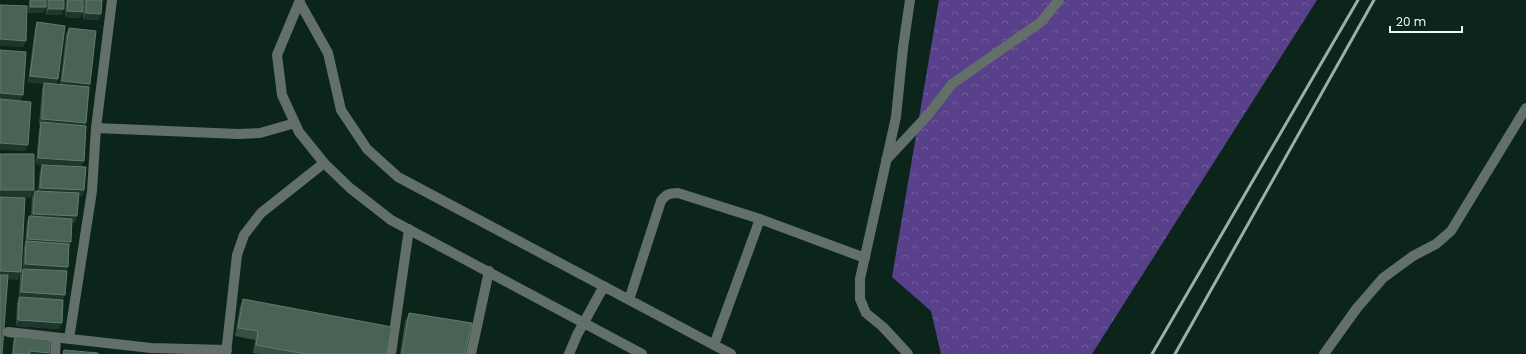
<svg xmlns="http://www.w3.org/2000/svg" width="1526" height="354" font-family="Poppins,sans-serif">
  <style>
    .forest { fill: url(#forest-crowns) }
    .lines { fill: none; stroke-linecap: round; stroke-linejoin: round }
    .minor { stroke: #636f69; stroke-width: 10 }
    .rail { stroke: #9caea6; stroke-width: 3 }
    .wall { fill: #365044 }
    .shaded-wall { fill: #1d372c }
    .building { fill: #496256; stroke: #62796e }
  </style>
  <defs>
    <pattern id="forest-crowns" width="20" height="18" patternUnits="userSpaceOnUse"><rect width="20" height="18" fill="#59408b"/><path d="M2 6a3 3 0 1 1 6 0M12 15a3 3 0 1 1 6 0" fill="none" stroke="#715c9c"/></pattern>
  </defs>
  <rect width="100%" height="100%" fill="#0c251b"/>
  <path class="forest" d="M939,0h378l-225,354h-151l-10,-43 -39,-34z"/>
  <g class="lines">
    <path class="minor" d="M300,0l-23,55 5,40 17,37 25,31 26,25 41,32 251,134
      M300,3l28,50 13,57 26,39 31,28 333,177
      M96,128l142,6 22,-1 35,-10
      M886,160l42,-45 24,-31 89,-62 18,-22
      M629,300l32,-99c5,-7 9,-8 17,-8l82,26 105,39
      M8,332l143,16 76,2
      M69,339l23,-148 4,-63 16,-128
      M714,345l46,-126
      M55,354l1,-16
      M226,354l11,-99 7,-20 17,-22 63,-50
      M391,354l18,-125
      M471,354l18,-83
      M569,354l8,-19 27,-49
      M908,354l-25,-27 -17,-14 -6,-14v-20l36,-162 7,-69 7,-48
      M1324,354l33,-46 26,-30 30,-22 23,-12 15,-13 75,-123"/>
    <path class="rail" d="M1152,354l206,-354
      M1175,354l199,-354"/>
  </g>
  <path class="wall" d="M29,0h17l-2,13h-16z
    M47,0h17l-2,15h-16z
    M66,0h17l-3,18 -15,-1z
    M84,0h18l-1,14 -3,6 -15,-1z
    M37,22l21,57 -2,5h4l6,-50 3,-6 21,56 -1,3 -3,36 -1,3 -1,35 -3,6 3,23 -2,6h-4l-3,27h-3l-13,106 -43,-3 1,-23 2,-5 1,-23 3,-6 1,-21 1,-4 2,-22 2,-6h2l1,-19 3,-6h3l2,-20 2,-6 -6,-1 3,-35 1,-3 -1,-1 3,-36 2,-5 -16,-2 7,-54z
    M243,299l144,55h-127l-7,-1 2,-13 -20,-4 5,-29z
    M409,313l56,41h-65l5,-32z
    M15,336l34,17v1h-37l1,-12z"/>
  <path class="shaded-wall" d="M30,7h16l-2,6h-16z
    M49,9h15l-2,6h-16z
    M67,11l16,1 -3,6 -15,-1z
    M86,13l15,1 -3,6 -15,-1z
    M0,39l26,2 -3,6 -23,-1z
    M30,76l28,3 -2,6 -28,-3z
    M62,81l28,3 -2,7 -28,-4z
    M0,93l23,2 -2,6 -21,-1z
    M42,119l44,4 -2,6 -43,-7 -1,4 -1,-1z
    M0,143l28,2 -3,6 -25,-1z
    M38,158l46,3 -3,7 -45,-4z
    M40,188l44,2 -2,6 -44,-2z
    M0,190h34l-3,8h-31z
    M33,214l44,2 -2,7 -44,-3z
    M27,239l44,3 -2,6 -43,-5z
    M25,264l43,3 -2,6 -44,-2z
    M0,271l21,1 -3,8 -18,-1z
    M21,292l44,3 -2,6 -44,-3z
    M18,320l44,3 -3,6 -43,-3z
    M30,351l19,2v1h-20z"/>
  <path class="building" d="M31,0h15v7h-16z
    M49,0h15v9h-15z
    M68,0h15v12l-16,-1z
    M86,0h16l-1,14 -15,-1z
    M0,5l27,1 -1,35 -26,-2z
    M37,22l28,4 -7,53 -28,-3z
    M69,28l27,3 -6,53 -28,-3z
    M0,50l26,2 -3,43 -23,-2z
    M44,83l45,4 -3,36 -44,-4z
    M0,99l31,3 -3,43 -28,-2z
    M41,122l45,4 -2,35 -46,-3z
    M0,154h34v36h-34z
    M42,165l44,2 -2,23 -44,-2z
    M35,191l44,2 -2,23 -44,-2z
    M0,197l25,1 -4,74 -21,-1z
    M29,216l43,3 -1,23 -44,-3z
    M26,241l43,3 -1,23 -43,-3z
    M23,269l44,2 -2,24 -44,-3z
    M0,275h8l-6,79h-2z
    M19,297l44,3 -1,23 -44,-3z
    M243,299l149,28 -5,27h-81l-50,-9 2,-14 -20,-3z
    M409,313l63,10 -7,31h-63z
    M15,336l35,4 -1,13 -19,-2v3h-17z
    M64,350l34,3v1h-35z"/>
  <path d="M1390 26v6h72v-6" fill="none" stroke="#e8f7f0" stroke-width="2"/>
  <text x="1396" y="26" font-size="12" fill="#e8f7f0" stroke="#0c251b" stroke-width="3" paint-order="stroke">20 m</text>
</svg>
